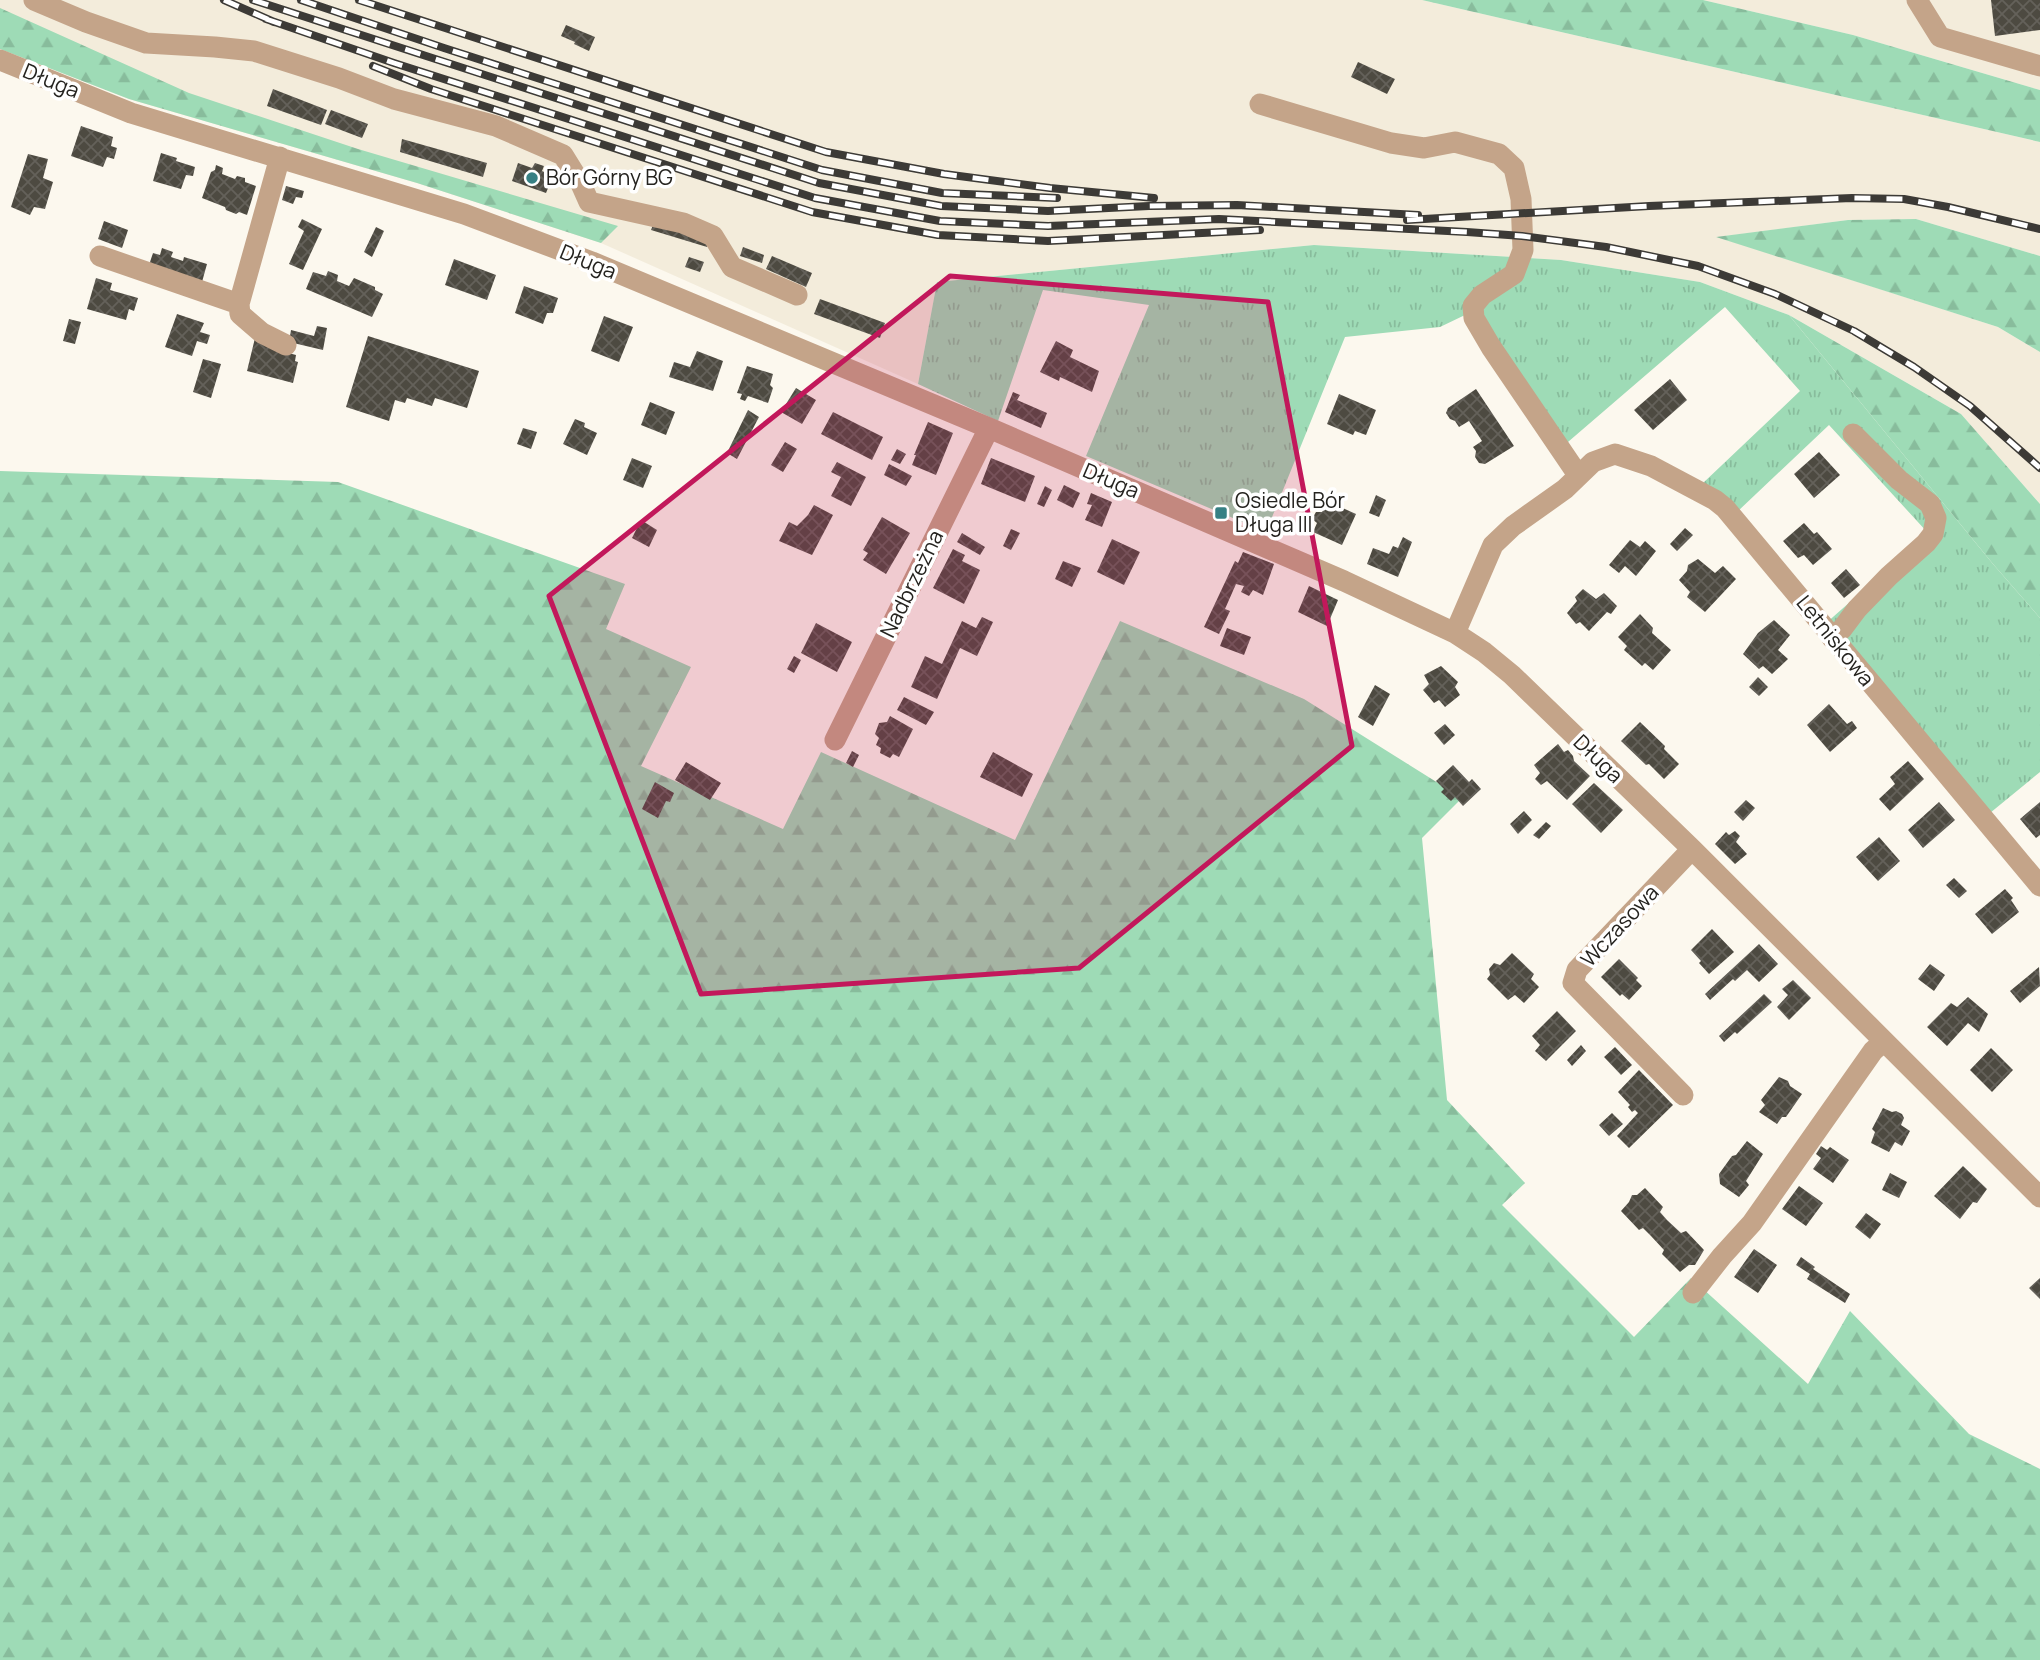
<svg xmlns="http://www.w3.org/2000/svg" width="2040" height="1660" font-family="Manrope,sans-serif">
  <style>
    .built { fill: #f3ecdb }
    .grass { fill: url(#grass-tufts) }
    .forest { fill: url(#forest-firs) }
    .building { fill: url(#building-cross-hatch) }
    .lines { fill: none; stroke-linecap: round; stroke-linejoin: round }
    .minor { stroke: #c4a489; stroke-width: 21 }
    .rail-casing { stroke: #3c3a36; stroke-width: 8 }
    .rail { stroke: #fff; stroke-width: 5; stroke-dasharray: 16; stroke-linecap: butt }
    .marked { fill: #c2185b; fill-opacity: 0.2; stroke: #c2185b; stroke-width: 5; stroke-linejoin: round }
    .poi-dot { fill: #378084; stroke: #fff; stroke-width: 2.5 }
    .labels { text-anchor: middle; stroke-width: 7; stroke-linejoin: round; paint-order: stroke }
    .street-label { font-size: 21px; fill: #25231f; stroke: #fff }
    .poi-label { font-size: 21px; fill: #25231f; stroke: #fff; text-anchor: start }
  </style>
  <defs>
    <pattern id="grass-tufts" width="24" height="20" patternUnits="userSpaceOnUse" patternTransform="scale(1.75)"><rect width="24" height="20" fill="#9edbb6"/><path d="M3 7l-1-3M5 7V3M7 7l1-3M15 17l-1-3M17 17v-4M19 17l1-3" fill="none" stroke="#88bc9c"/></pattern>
    <pattern id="forest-firs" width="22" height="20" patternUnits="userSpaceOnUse" patternTransform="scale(1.75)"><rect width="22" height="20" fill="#9edbb6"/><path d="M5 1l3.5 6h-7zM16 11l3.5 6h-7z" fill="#88bc9c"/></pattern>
    <pattern id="building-cross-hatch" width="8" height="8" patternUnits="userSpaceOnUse" patternTransform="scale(1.75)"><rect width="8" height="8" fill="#4d4a41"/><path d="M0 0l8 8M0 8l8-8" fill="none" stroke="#64615a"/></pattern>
  </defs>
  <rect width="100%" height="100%" fill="#fcf8ee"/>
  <path class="built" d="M0,0h1422l618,142v114l-124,-37 -68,1 -130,17 280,90 42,25v152l-79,-90 -172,-99 -89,-33 -139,-22 -247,-15 -377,37 -19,102 -317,-141 -184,-60 -288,-84 -129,-50z
    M1703,0h337v90l-187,-55z"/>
  <path class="grass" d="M1314,245l247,15 139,22 89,33 204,249 47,54v154l-61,50 -163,-190 112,-99 -99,-108 -92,87 -35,-28 98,-93 -75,-84 -171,147 -89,-139 -25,12 -95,10 -79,195 -180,-76 63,-151 -106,-15 -45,131 -80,-37 19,-102z"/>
  <path class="forest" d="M1422,0h281l150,35 187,55v52z
    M0,8l189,85 169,56 260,77 -17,17 -184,-60 -288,-84 -129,-50z
    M1916,219l124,37v96l-42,-25 -282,-90 132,-17z
    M1789,315l172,99 79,90v114l-47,-54z
    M0,471l338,11 287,102 -19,45 85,38 -50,99 142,63 38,-77 194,88 105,-219 184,78 158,99 -40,40 25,262 78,83 -23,22 132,132 57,-59 117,106 42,-73 119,123 71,35v191h-2040z"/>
  <path class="building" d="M1991,0h49v30l-45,6z
    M566,25l29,12 -6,14 -15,-7 1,-2 -14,-6z
    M1358,62l37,17 -8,15 -36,-17z
    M273,89l54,21 -6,15 -54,-19z
    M331,110l37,14 -6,14 -37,-14z
    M81,126l32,11 -2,9 6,2 -3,11 -7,-2 -4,10 -32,-11z
    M402,139l85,24 -4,14 -83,-25z
    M161,153l16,5 -1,3 19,6 -2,9 -7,-1 -5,14 -28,-8z
    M28,154l20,5 -5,19 10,4 -8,27 -11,-2 -4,8 -19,-8z
    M518,163l14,5 3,-5 9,3 -2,5 11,5 -7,17 -34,-12z
    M216,165l7,3 -1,6 13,5 2,-3 8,2v4l11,4 -9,29 -8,-3 -3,2 -10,-4 -1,-3 -23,-9 9,-26 4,-2z
    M286,186l18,5 -2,7 -6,-1 -3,7 -11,-4z
    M302,219l20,10 -19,41 -14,-6 15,-33 -6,-4z
    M655,220l55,18 -3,9 -56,-17z
    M104,221l24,9 -6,18 -24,-9z
    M376,227l8,4 -12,26 -8,-5z
    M743,247l21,8 -2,8 -22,-7z
    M162,248l11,4 -2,5 12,4 1,-4 23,7 -5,18 -53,-17 4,-12 7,2z
    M772,256l40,17 -6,14 -40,-18z
    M689,257l15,5 -4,10 -15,-5z
    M454,259l42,16 -9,25 -42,-15z
    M328,271l10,4 -1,6 12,5 5,-8 21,9v3l8,4 -11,23 -66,-28 7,-17 13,4z
    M96,278l16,5 -2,7 28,8 -4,13 -5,-2 -3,11 -39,-11z
    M524,286l34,12 -5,15h-6l-4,11 -28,-11z
    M820,299l65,24 -5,15 -66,-24z
    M177,314l27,9 -4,9 10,3 -3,9 -10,-3 -5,15 -27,-9z
    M604,316l29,11 -14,35 -28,-11z
    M69,319l12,3 -6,22 -12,-3z
    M317,326l10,2 -4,22 -34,-8 2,-12 23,6z
    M368,336l111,35 -12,37 -32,-10 -3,8 -25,-8 -2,5 -10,-3 -6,21 -43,-14z
    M255,338l22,12 19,5 -1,6 3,1 -5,21 -46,-12z
    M1056,341l17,9 -3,7 29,14 -7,21 -32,-15 -1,4 -19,-9z
    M697,351l26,10 -10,30 -44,-14 5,-15 16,5z
    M203,359l18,5 -10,34 -18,-6z
    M747,366l26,8 -3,11 3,3 -5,15 -20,-7 -3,5 -5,-2 2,-5 -5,-1z
    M1670,379l17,21 -34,30 -19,-20z
    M796,388l20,12 -14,24 -21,-12z
    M1476,389l38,57 -29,18 -6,-1 -4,-6 1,-6 -3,-4 9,-6 -13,-20 -10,6 -4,-6 -5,-2 -4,-6 2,-5z
    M1013,392l7,3 -3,5 30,13 -6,15 -36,-16z
    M1339,394l37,16 -10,25 -11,-4 -2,4 -26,-11z
    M650,402l25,10 -9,23 -25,-10z
    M748,410l11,7 -22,42 -10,-6z
    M833,412l50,25 -11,23 -51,-26z
    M575,419l10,4 -1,4 13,6 -10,22 -24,-11z
    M928,422l25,11 -17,42 -24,-10 4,-10h-2z
    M523,428l14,4 -6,17 -14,-5z
    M785,442l12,7 -14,23 -12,-7z
    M897,449l9,5 -6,10 -9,-4z
    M1819,452l21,23 -26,23 -20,-24z
    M632,458l20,8 -9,22 -20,-8z
    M991,458l44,18 -10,26 -44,-18z
    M837,462l29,15 -15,29 -20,-10 10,-19 -10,-5z
    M889,464l23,12 -6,10 -22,-11z
    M1064,485l16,8 -7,15 -16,-8z
    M1045,486l7,4 -8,17 -7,-3z
    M1091,493l21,9 -10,25 -17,-7 7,-15 -5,-1z
    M1376,495l10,5 -7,17 -10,-4z
    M1327,501l29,13 -14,31 -29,-13 4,-9 -5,-4 4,-7h6z
    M814,505l19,10 -21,40 -33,-14 10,-19 8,4 11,-11z
    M882,517l28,16 -24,41 -23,-14 5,-7 -5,-3z
    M641,520l16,10 -8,17 -17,-9z
    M1804,523l10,11 3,-2 15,17 -19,16 -9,-10 -6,3 -15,-17z
    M1685,528l8,7 -16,16 -7,-7z
    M1011,529l9,4 -9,17 -8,-4z
    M962,533l23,14 -5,8 -23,-13z
    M1403,537l9,5 -14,35 -31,-13 6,-16 16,6 4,-8 5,2z
    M1112,539l28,13 -16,33 -27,-13z
    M1630,540l10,7 5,-6 11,10 -20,25 -11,-10 -6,7 -10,-8z
    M953,549l12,6 -3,6 18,9 -16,34 -31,-16z
    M1243,552l31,12 -11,31 -10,-5 -4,6 -8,-4 3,-6 -8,-2 -11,25 5,2 -11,23 -15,-7 31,-66 3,2z
    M1698,559l17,14 8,-7 13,13 -31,33 -18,-15 3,-5 -11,-12 8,-9 1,-6z
    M1063,561l18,7 -9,19 -17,-8z
    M1846,569l14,16 -16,13 -13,-15z
    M1309,586l29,14 -11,26 -29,-14z
    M1583,589l13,10 8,-6 13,13 -6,8 -4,-2 -18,19 -9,-9 -4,2 -9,-11 10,-12 -2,-4z
    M1640,614l13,14 -1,5 19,17 -18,20 -8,-7 -3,3 -18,-16 3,-4 -9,-9z
    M982,617l11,5 -16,34 -17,-8 -23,51 -26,-12 14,-31 17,8 20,-43 14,7z
    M1774,620l16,15 -12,15 10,9 -16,15 -9,-8 -4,3 -16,-15 15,-21z
    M816,623l36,19 -15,30 -36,-19z
    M1227,628l24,9 -7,18 -24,-9z
    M794,656l7,4 -7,13 -7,-4z
    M1441,666l17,16 -3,5 5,8 -15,12 -6,-7 -5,3 -11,-13 6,-6 -5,-9z
    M1758,677l10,10 -9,9 -10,-9z
    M1375,685l15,9 -17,32 -15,-9z
    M904,697l30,15 -8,13 -29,-15z
    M1829,704l18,20 5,-3 5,7 -27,24 -23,-27z
    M890,716l23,13 -14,28 -6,-3 -3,4 -10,-5 1,-5 -5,-3 3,-7 -4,-4 4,-11 8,-1z
    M1640,722l25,24 -1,3 15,15 -15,15 -15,-15 -3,1 -25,-24z
    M1445,724l10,11 -11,10 -10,-12z
    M1558,744l6,8 4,-2 5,6 1,5 16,15 -23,24 -20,-19 -6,4 -6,-6 5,-6 -6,-8z
    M852,751l7,4 -6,12 -7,-4z
    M993,752l40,22 -11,23 -42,-20z
    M1908,761l16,18 -34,32 -11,-12 16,-15 -5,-7z
    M686,762l35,21 -11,17 -35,-20z
    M1453,765l16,17 3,-3 9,10 -18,17 -8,-9 -4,4 -10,-9 3,-3 -8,-8z
    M655,782l19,11 -4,9 -4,-1 -8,17 -16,-9z
    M1594,783l29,27 -22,23 -29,-29z
    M1746,800l9,8 -12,13 -9,-9z
    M1939,802l16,18 -32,28 -15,-18z
    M2040,802v33l-4,3 -16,-19z
    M1524,811l8,9 -14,14 -8,-10z
    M1546,822l5,4 -12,13 -6,-4z
    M1735,831l5,5 -4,6 11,12 -12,10 -20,-20 11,-12 3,3z
    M1879,837l21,24 -22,20 -22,-24z
    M1954,878l13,13 -8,7 -13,-13z
    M2005,889l8,9 -2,2 8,12 -27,22 -17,-20z
    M1712,929l22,23 -25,22 -10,-11 2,-2 -10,-11z
    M1759,944l19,20 -19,18 -12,-12 -12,11 -2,-2 -23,21 -5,-6z
    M1512,953l22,21 -3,5 8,8 -15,16 -9,-8 -7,5 -21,-21 3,-4 -1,-6 5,-6 6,2z
    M1619,959l19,19 -2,2 6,6 -13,14 -7,-6 -2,2 -19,-19z
    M1930,964l15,11 -11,16 -16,-12z
    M2039,967l1,19 -20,17 -10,-12z
    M1793,980l18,18 -22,22 -12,-13 11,-12 -6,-6z
    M1764,994l8,8 -35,32 -2,-2 -11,10 -5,-6z
    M1968,997l20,17 -9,18 -11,-9 -21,23 -20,-19 24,-24 6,4z
    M1557,1011l19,20 -30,30 -11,-10 5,-6 -8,-9z
    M1581,1045l5,6 -14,15 -5,-6z
    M1615,1047l17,18 -11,10 -17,-18z
    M1991,1048l22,22 -21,22 -22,-22z
    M1639,1070l34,35 -44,43 -12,-12 21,-23 -3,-3 -3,2 -4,-5 2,-2 -12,-13z
    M1779,1077l9,4 2,5 12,8 -16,23h-4l-5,7 -18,-12 6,-7 -4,-5z
    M1883,1108l9,4 4,-1 6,3 2,4 -3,7 9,6 -8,15 -7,-4 -6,10 -18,-9 4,-11 -3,-3z
    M1612,1113l11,11 -14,12 -10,-11z
    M1747,1141l16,13 -17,27 3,4 -10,12 -19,-13 -1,-10 13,-18 4,-1z
    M1821,1146l6,4 3,-3 19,13 -16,23 -20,-14 8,-11 -5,-4z
    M1963,1166l24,23 -10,14 -4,-1 -13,17 -26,-23z
    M1890,1173l17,9 -8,16 -17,-8z
    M1799,1186l24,17 -17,23 -24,-17z
    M1645,1188l18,19 -3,5 7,8 14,13 5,-2 18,19 -9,15h-6l-9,7 -18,-18 2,-4 -13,-14 -8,-8 -4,2 -18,-19 8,-9 3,-7h5z
    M1866,1213l15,11 -11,15 -15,-12z
    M1754,1249l23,16 -19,28 -24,-16z
    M1801,1257l14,10 -2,2 37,25 -5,9 -38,-24 3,-5 -14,-9z
    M2040,1278v21l-11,-11z"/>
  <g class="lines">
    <path class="minor" d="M34,0l52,22 60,21 69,4 39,4 85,27 55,21 102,27 67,29 18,29 8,18 94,21 30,13 19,31 65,28
      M1917,0l23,37 100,29
      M0,60l131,53 333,101 128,48 397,166 355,153 111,52 29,19 28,23 180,174 348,348
      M1260,104l131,39 33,5 31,-6 44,12 15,14 7,31 2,51 -9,24 -32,21 -9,11 1,12 17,29 87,128
      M100,256l139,48 41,-147
      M239,304l1,10 22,19 24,12
      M1455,633l38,-88 20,-19 52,-37 28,-27 22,-8 36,12 64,34 10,8 315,378
      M1832,638l10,-9 15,-20 32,-33 37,-33 7,-9 3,-16 -6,-14 -31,-24 -46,-46
      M835,740l154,-312
      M1683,1095l-110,-112 4,-13 115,-121
      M1693,1293l29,-37 30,-33 121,-172 11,-10"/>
    <defs>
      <path id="rail" d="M224,0l50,22
        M253,0l566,183 122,23 107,5 101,-5 88,-1 181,10
        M301,0l143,48 378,122 120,23 115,5
        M359,0l467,152 118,22 106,14 104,10
        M266,19l128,44 421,135 125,23 108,5 171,-7 248,13 55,4 84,11 92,19 77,28 79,37 60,36 56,39 70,62
        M373,66l58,23 381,123 126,23 110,6 212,-11
        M1407,220l242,-14 203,-8 52,1 44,8 92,22"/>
    </defs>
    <use href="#rail" class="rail-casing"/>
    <use href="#rail" class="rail"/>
  </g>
  <path class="marked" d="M950,276l318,26 84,444 -273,222 -378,26 -152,-398z"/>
  <g class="poi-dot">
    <circle cx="532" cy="178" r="7"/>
    <rect x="1214" y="506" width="14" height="14" rx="3.5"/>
  </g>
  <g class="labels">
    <g class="street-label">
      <text transform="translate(51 81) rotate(22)" y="7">Długa</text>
      <text transform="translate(588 262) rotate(22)" y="7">Długa</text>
      <text transform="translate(1111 481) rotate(23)" y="7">Długa</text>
      <text transform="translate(912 584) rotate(-64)" y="7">Nadbrzeżna</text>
      <text transform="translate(1835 641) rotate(51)" y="7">Letniskowa</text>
      <text transform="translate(1598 759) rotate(44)" y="7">Długa</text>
      <text transform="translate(1620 926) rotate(-47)" y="7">Wczasowa</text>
    </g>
    <g class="poi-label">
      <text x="546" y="185">Bór Górny BG</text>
      <text x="1235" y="508">Osiedle Bór<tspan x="1235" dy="24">Długa III</tspan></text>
    </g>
  </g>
</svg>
